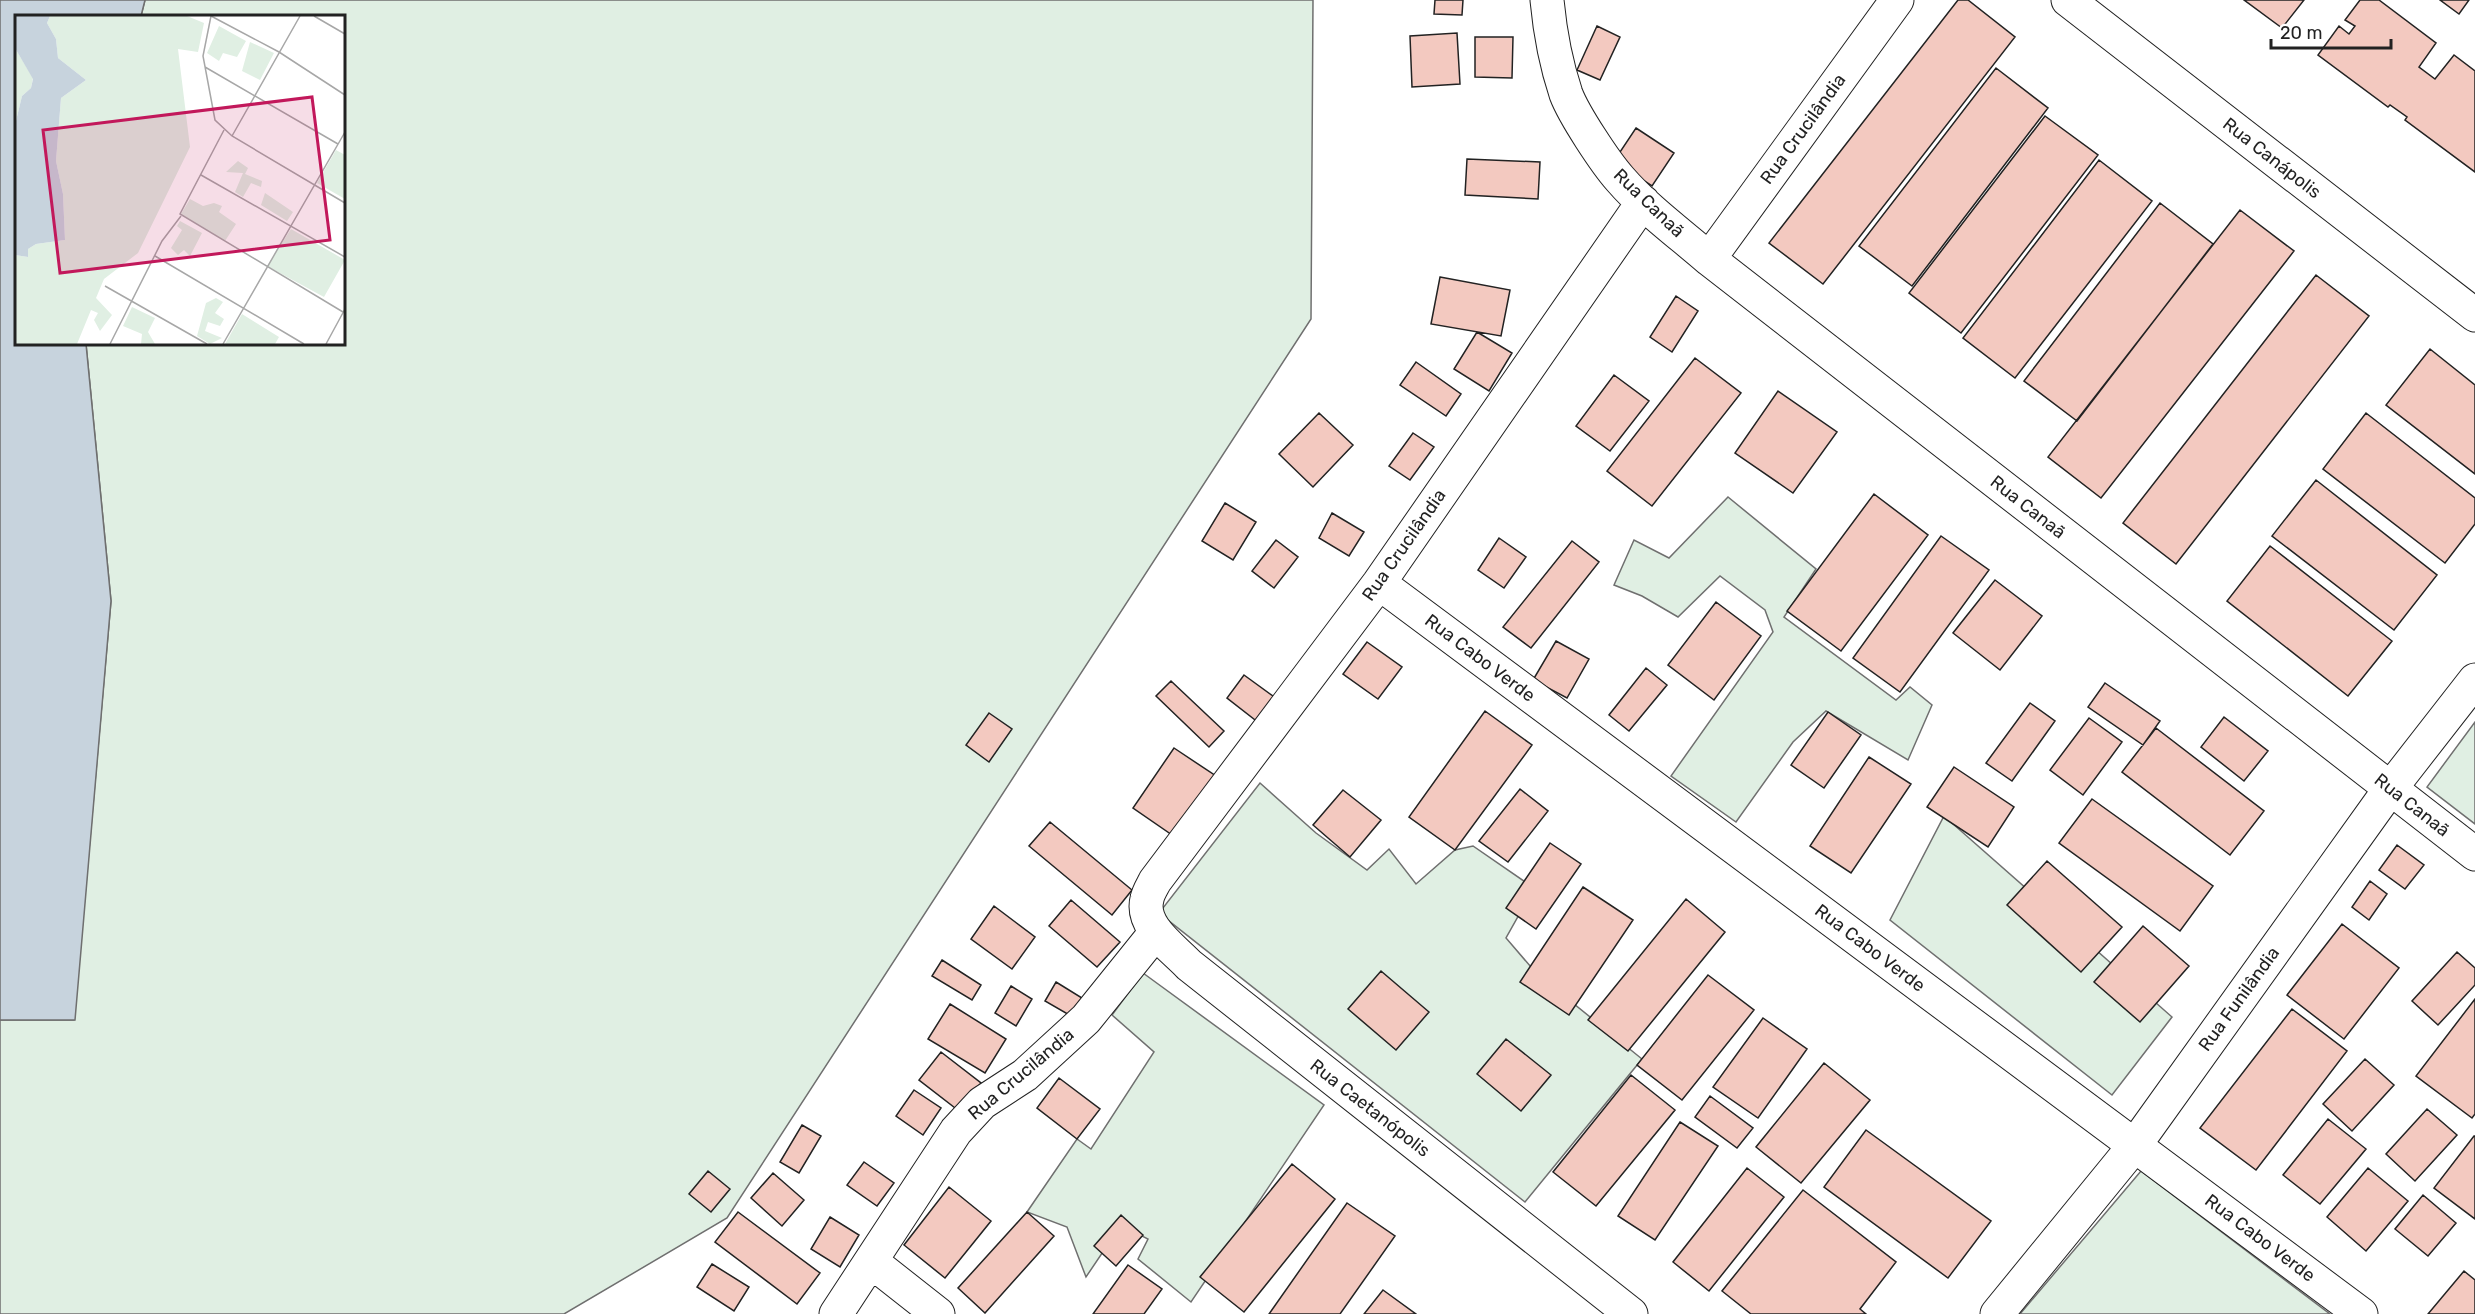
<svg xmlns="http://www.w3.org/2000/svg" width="2475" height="1314" font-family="Rubik,sans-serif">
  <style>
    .green { fill: #e0efe3; stroke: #6f6f6f; stroke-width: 1.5 }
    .water { fill: #c7d3dd; stroke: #6f6f6f; stroke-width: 1.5 }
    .building { fill: #f3c9c0; stroke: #222; stroke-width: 1.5 }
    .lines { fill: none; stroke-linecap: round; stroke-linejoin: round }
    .street-casing { stroke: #222; stroke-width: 35 }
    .street { stroke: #fff; stroke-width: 33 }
    .labels { text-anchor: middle; stroke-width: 4.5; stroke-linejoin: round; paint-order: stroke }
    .street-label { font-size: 18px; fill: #222; stroke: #fff }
    .inset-road { fill: none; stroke: #a7a7a7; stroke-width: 1.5 }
    .view { fill: #c2185b; fill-opacity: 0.15; stroke: #c2185b; stroke-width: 3 }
    .inset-edge { fill: none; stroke: #222; stroke-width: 3 }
  </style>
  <rect width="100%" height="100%" fill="#fff"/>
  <path class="green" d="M145,0h1168l-2,319 -584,899 -163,96h-564v-294h74l37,-419 -25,-257h258v-328h-203z
    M1728,497l88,72 -32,48 112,83 14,-13 22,18 -24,55 -82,-49 -33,31 -57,80 -65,-46 102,-144 -8,-22 -45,-34 -42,41 -36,-21 -28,-11 20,-45 35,18z
    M2475,722v102l-48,-37z
    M1260,783l56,50 51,37 22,-21 27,35 39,-34 18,-4 61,42 -28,50 31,36 105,85 -117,143 -366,-289z
    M1944,816l228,201 -60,78 -222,-175z
    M1143,973l181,132 -133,197 -53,-43 10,-20 -27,-14 -35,52 -19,-50 -40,-15 50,-73 14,10 63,-97 -42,-37z
    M2141,1171l189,143h-310z"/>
  <path class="water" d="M0,0h145l-4,16h-125v328h70l25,257 -36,419h-75z"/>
  <path class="building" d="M1435,0h28l-1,15 -28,-1z
    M1958,0h10l47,37 -192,247 -54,-41z
    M2244,0h60l-22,28z
    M2360,0h19l57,43 -17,24 16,12 19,-24 21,16v101l-70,-52 2,-3 -17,-12 -2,2 -70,-52 21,-29 10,8 6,-8 -10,-6z
    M2440,0h29l-10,14z
    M1597,26l23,11 -20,43 -23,-10z
    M1457,33l3,51 -48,3 -2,-51z
    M1475,37h38l-1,41 -37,-1z
    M1996,68l52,40 -136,178 -53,-40z
    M2045,116l53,39 -137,178 -52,-40z
    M1636,128l38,25 -22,33 -38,-25z
    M1467,159l73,3 -2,37 -73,-4z
    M2099,160l53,41 -137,177 -52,-40z
    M2160,203l53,41 -136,177 -53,-40z
    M2240,210l54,41 -193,247 -53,-41z
    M2316,275l53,41 -193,248 -53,-41z
    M1440,277l70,13 -9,46 -70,-12z
    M1676,296l22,15 -26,41 -22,-15z
    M1477,332l35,21 -23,38 -35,-22z
    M2430,349l45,36v89l-89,-69z
    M1695,358l46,35 -89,113 -45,-35z
    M1416,362l45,32 -15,22 -46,-31z
    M1614,375l35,26 -39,50 -34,-25z
    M1778,391l59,41 -44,61 -58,-40z
    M1319,413l34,32 -40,42 -34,-33z
    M2366,413l109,85v26l-30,39 -122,-94z
    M1413,433l21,14 -24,33 -21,-14z
    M2316,480l121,95 -43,55 -122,-94z
    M1874,494l54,41 -87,116 -54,-40z
    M1225,503l31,19 -23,38 -31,-19z
    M1332,513l32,19 -15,24 -30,-18z
    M1941,536l48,34 -89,122 -47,-34z
    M1499,538l27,19 -22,31 -26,-18z
    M1276,540l22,17 -24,31 -22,-17z
    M1572,541l27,21 -68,86 -28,-21z
    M2270,546l122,95 -44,55 -121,-95z
    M1995,580l47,36 -42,54 -47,-37z
    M1716,602l45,34 -47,64 -46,-35z
    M1556,641l33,18 -22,39 -34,-18z
    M1367,642l35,25 -24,32 -35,-25z
    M1646,668l21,17 -38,46 -20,-16z
    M1244,675l33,24 -18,24 -32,-25z
    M1171,681l53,50 -15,16 -53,-51z
    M2105,683l55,38 -17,24 -55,-38z
    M2030,703l25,18 -43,60 -26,-18z
    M1485,711l47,34 -77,105 -46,-33z
    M1828,712l33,23 -37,53 -33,-23z
    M989,713l23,16 -23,33 -23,-17z
    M2224,717l44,34 -24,30 -43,-34z
    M2089,718l33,24 -39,53 -33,-25z
    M2156,728l108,83 -34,44 -108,-83z
    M1174,748l42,28 -41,61 -42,-29z
    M1869,757l42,27 -60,89 -41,-27z
    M1954,767l60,40 -26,40 -61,-40z
    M1520,789l28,22 -40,51 -29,-21z
    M1343,790l38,30 -31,37 -37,-32z
    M2092,799l121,87 -33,45 -121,-88z
    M1050,822l82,68 -20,25 -83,-69z
    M1550,843l31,21 -45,65 -30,-21z
    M2397,845l27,20 -19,24 -26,-19z
    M2047,861l75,66 -41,45 -74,-67z
    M2370,881l17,13 -18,26 -17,-13z
    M1583,887l50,33 -64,95 -49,-33z
    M1686,899l39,33 -97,119 -40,-31z
    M1071,900l49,42 -23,25 -48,-41z
    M994,906l41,31 -23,32 -41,-30z
    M2342,924l57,44 -55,71 -57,-44z
    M2143,926l46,40 -49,56 -46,-40z
    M2457,952l18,16v17l-37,40 -26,-24z
    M942,960l39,25 -9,15 -40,-24z
    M1381,971l48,41 -33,38 -48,-41z
    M1708,975l46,35 -72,90 -45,-35z
    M1056,982l26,16 -11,18 -26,-15z
    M1011,986l21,13 -16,27 -21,-13z
    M2475,999v115l-3,4 -56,-42z
    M950,1004l56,35 -21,34 -57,-34z
    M2292,1009l55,42 -91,119 -56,-42z
    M1763,1018l44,31 -49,69 -45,-31z
    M1506,1039l45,36 -30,36 -44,-37z
    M941,1052l40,31 -22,28 -40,-31z
    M2365,1059l29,26 -42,46 -29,-27z
    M1824,1063l46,37 -69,83 -45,-36z
    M1631,1075l44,35 -79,96 -43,-34z
    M1059,1078l41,31 -23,30 -40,-31z
    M914,1090l27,18 -18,27 -27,-19z
    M1710,1096l43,32 -16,20 -42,-31z
    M2427,1109l30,26 -42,46 -29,-27z
    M2328,1119l38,30 -46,55 -37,-29z
    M1680,1122l38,24 -63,94 -37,-24z
    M802,1125l19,11 -22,37 -19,-11z
    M1866,1130l125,91 -43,57 -124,-91z
    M2474,1136h1v83l-41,-31z
    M864,1162l30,21 -17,23 -30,-21z
    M1292,1164l43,35 -91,113 -44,-35z
    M1747,1168l37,29 -75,94 -36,-29z
    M2368,1168l40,33 -42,50 -39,-34z
    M708,1171l22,18 -19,23 -22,-18z
    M773,1173l31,27 -22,26 -31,-28z
    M949,1187l42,34 -46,57 -41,-33z
    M1803,1190l93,72 -36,47 6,5h-115l-29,-23z
    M2423,1195l33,28 -28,33 -33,-27z
    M1347,1203l48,33 -55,78h-71z
    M738,1212l82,61 -23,31 -82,-62z
    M1027,1212l27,24 -69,77 -27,-25z
    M1121,1215l22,20 -27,31 -22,-20z
    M830,1217l29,18 -19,32 -29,-18z
    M712,1264l37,23 -15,24 -37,-24z
    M1128,1265l34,24 -18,25h-51z
    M2464,1271l11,9v34h-47z
    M1383,1290l33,24h-52z"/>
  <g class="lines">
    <defs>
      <path id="street" d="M1547,0c3,32 9,64 19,94 8,21 39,68 54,85 26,30 59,54 89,80l766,595
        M2068,0l407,315
        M1709,259l188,-259
        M1379,583l982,731
        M872,1262l66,52
        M836,1314l120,-183 26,-28 43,-28 61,-56 70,-87
        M1631,1314l-442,-349c-16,-17 -49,-39 -42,-66 1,-6 5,-12 8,-18l224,-298 264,-381
        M1997,1314l138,-169 255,-356 85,-109"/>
    </defs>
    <use href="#street" class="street-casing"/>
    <use href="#street" class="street"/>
  </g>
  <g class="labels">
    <g class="street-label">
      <text transform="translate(1803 129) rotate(-54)" y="6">Rua Crucilândia</text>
      <text transform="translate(2272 158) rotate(38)" y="6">Rua Canápolis</text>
      <text transform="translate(1649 203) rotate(44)" y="6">Rua Canaã</text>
      <text transform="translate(2028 507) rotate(38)" y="6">Rua Canaã</text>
      <text transform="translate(1404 545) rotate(-55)" y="6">Rua Crucilândia</text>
      <text transform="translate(1480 658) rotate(37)" y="6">Rua Cabo Verde</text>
      <text transform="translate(2412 805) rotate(38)" y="6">Rua Canaã</text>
      <text transform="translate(1870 948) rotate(37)" y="6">Rua Cabo Verde</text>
      <text transform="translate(2239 999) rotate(-54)" y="6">Rua Funilândia</text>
      <text transform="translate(1021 1074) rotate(-40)" y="6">Rua Crucilândia</text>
      <text transform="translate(1370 1108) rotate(38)" y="6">Rua Caetanópolis</text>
      <text transform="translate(2260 1238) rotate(37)" y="6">Rua Cabo Verde</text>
    </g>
  </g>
  <g transform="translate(15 15)">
    <rect width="330" height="330" fill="#fff"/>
    <path d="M35,1h137l17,7 -6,29 -20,-3 12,98 -52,106 -34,26 -8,19 16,17 -12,16 -6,-11 4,-7 -7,-3 -14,34h-62v-89l13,2v-8l8,-5 29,-4 -2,-46 -7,-33 5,-63 25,-18 -28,-22 -2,-19 -9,-16zM204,11l27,15 -9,16 -14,-4 -4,8 -12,-8zM235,27l24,11 -14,27 -18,-9zM0,33l18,30 -2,10 -9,8 -7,29zM321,135l9,5v44l-28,-16zM223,146l10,7 -3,6 17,7 -1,6 -10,-4 -8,14 -8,-5 8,-19 -17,-1zM250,178l28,19 -6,9 -26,-16zM175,184l13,7 11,-3 8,3 -3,6 17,12 -11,17 -44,-27zM165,206l22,12 -12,23 -6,-6 -6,5 -7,-7 11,-18 -5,-4zM276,214l54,31 -21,37 -57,-31zM201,283l7,4 -8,11 9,6 -4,7 -12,-4 -3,9 17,7 -12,6 -13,-8 9,-33zM117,292l23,11 -7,14 7,12h-14l1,-10 -19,-8zM227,299l37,23 -4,7h-50z" fill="#e0efe3"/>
    <path d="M0,1h35l-3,7 9,16 2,19 28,22 -25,18 -5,63 7,33 2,46 -29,4 -8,5v8l-13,-2v-130l7,-29 9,-8 2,-9 -18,-31z" fill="#c7d3dd"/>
    <path class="inset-road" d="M196,1l-8,40 12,64 17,16 113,67M196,1l68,36 66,43M299,1l31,18M190,52l133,77M209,115l-44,84 163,98M217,121l68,-120M186,160l144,82M140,241l149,88M90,271l102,58M95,329l52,-103 19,-25M208,329l122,-212M311,329l19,-35"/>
    <path class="view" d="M297,82l18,143 -270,33 -17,-143z"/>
    <rect width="330" height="330" class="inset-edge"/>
  </g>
  <path d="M2271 39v9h120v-9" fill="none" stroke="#222222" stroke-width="3"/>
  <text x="2280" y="39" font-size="18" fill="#222222" stroke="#ffffff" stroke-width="4.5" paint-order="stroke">20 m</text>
</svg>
